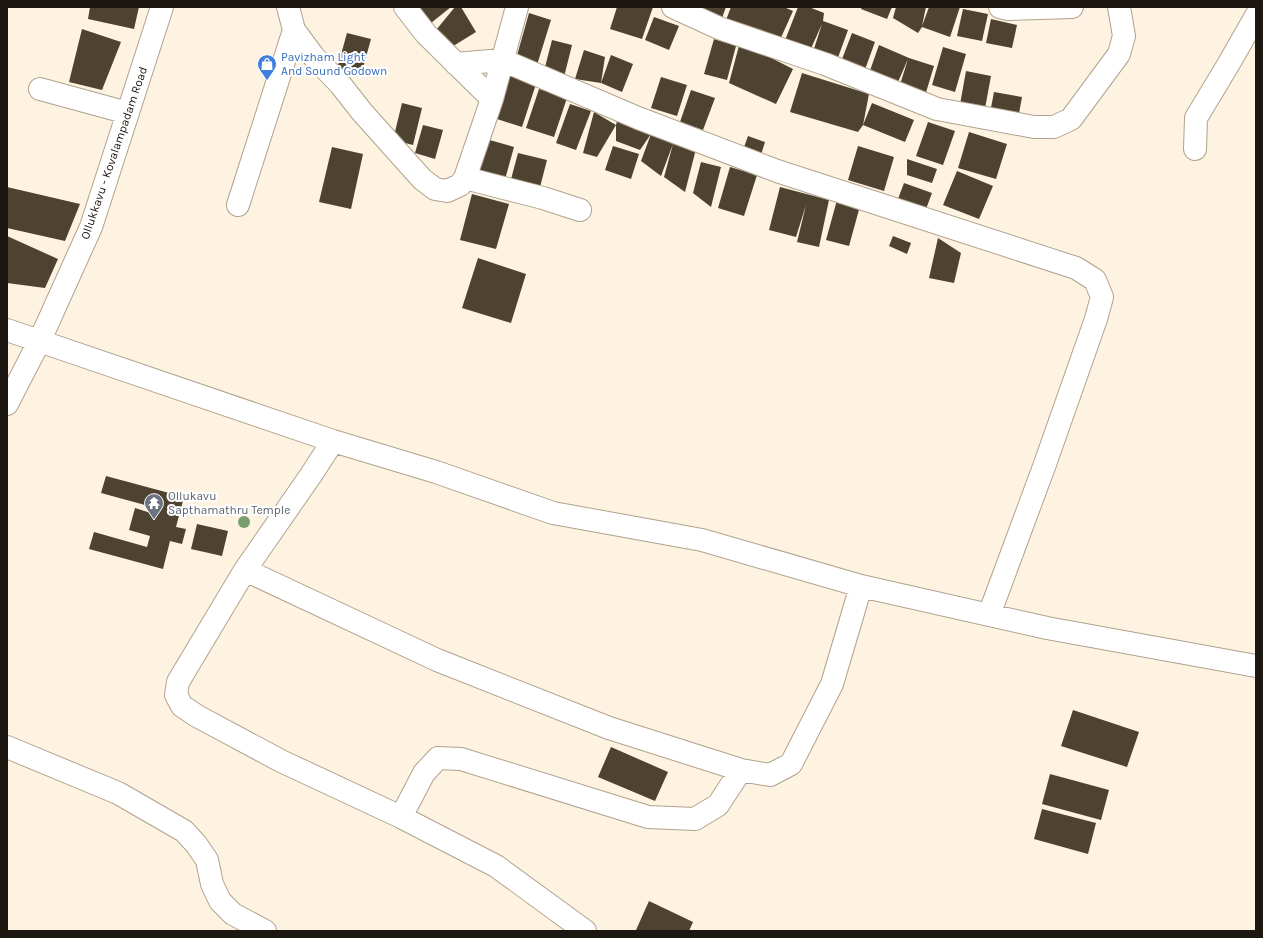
<svg xmlns="http://www.w3.org/2000/svg" width="1263" height="938" font-family="Karla,sans-serif">
  <style>
    .building { fill: #4e4230 }
    .lines { fill: none; stroke-linecap: round; stroke-linejoin: round }
    .minor-casing { stroke: #b0a28e; stroke-width: 24 }
    .minor { stroke: #fff; stroke-width: 22 }
    .tree { fill: #789e6e }
    .labels { text-anchor: middle; stroke-width: 4; stroke-linejoin: round; paint-order: stroke }
    .shop-label { font-size: 12px; fill: #366cbe; stroke: #fff; text-anchor: start }
    .street-label { font-size: 12px; fill: #1c1710; stroke: #fff }
    .worship-label { font-size: 12px; fill: #5b616d; stroke: #fff; text-anchor: start }
  </style>
  <rect width="100%" height="100%" fill="#fef3e1"/>
  <path class="building" d="M90,7h49l-5,22 -46,-10z
    M417,7h34l-25,20z
    M455,7h6l15,25 -26,16 -18,-13z
    M617,7h36l-11,32 -32,-10z
    M695,7h31l-4,11z
    M731,7h53l9,4 -14,31 -53,-22z
    M798,7h11l15,6 -1,8 25,9 -12,33 -24,-8 10,-31 -13,29 -25,-10z
    M862,7h30l-5,12 -26,-10z
    M896,7h30l-4,19 7,-19h31l-10,30 -28,-10 -4,6 -25,-15z
    M963,9l25,5 -6,27 -25,-5z
    M529,13l22,7 -14,45 -21,-6z
    M654,17l25,9 -10,24 -24,-10z
    M991,19l26,6 -5,23 -26,-5z
    M82,29l39,13 -19,48 -33,-8z
    M347,33l24,6 -10,36 -24,-6z
    M852,33l23,9 -12,33 -24,-8z
    M714,39l22,7 -9,34 -23,-6z
    M552,40l20,5 -8,32 -20,-6z
    M740,42l53,27 -17,35 -47,-21z
    M879,45l30,13 25,8 -10,33 -26,-8 10,-32 -13,30 -28,-10z
    M943,47l23,7 -11,38 -23,-7z
    M584,50l21,7 -4,26 10,-28 22,9 -11,28 -21,-9 -26,-4z
    M966,71l25,5 -7,38 -25,-4z
    M509,72l28,9 -15,46 -28,-9z
    M802,73l67,21 -6,31 -5,7 -68,-20z
    M661,77l26,8 -10,31 -26,-8z
    M539,89l28,9 -13,39 -28,-9z
    M691,90l24,8 -12,32 -23,-8z
    M994,92l28,5 -4,22 -28,-6z
    M402,103l20,5 -9,37 -20,-5z
    M872,103l42,17 -9,22 -42,-17z
    M570,104l21,7 -15,39 -20,-7z
    M594,112l22,13 -19,32 -14,-4z
    M618,117l33,17 -11,16 -24,-9v-16z
    M928,122l27,9 -12,34 -27,-9z
    M423,125l20,5 -8,29 -20,-6z
    M969,132l38,12 -11,35 -38,-11z
    M651,134l45,15 -11,43 -21,-15 9,-33 -12,32 -20,-15z
    M748,136l17,6 -4,13 -18,-5z
    M486,139l28,8 -10,36 -28,-8z
    M613,146l26,8 -8,25 -26,-9z
    M858,146l36,11 -10,34 -36,-11z
    M332,147l31,7 -12,55 -32,-7z
    M518,153l29,7 -8,31 -29,-8z
    M907,159l30,10 -5,14 -25,-8z
    M701,162l20,5 -10,40 -18,-14z
    M730,167l27,8 -13,41 -26,-8z
    M957,171l36,15 -14,33 -36,-14z
    M904,183l28,10 -6,16 -28,-10z
    M7,187l73,17 -15,37 -58,-13z
    M780,187l49,13 -10,47 -22,-5 9,-37 -10,32 -27,-7z
    M472,194l37,10 -13,45 -36,-9z
    M837,200l23,6 -11,40 -23,-6z
    M7,236l51,23 -13,29 -38,-5z
    M893,236l18,7 -4,11 -18,-8z
    M938,238l23,15 -7,30 -25,-5z
    M478,258l48,16 -15,49 -49,-15z
    M106,476l78,21 -8,30 10,2 -4,15 -12,-3 -7,28 -74,-20 5,-17 53,15 3,-11 -21,-6 6,-22 19,6 2,-6 -55,-15z
    M197,524l31,7 -6,25 -31,-7z
    M1073,710l66,22 -12,35 -66,-21z
    M611,747l57,25 -13,29 -57,-24z
    M1050,774l59,16 -8,30 -59,-16z
    M1042,809l54,14 -8,31 -54,-15z
    M649,901l44,21 -4,9h-50l-3,-1z"/>
  <g class="lines">
    <defs>
      <path id="minor" d="M288,7l6,23 20,27 26,27 22,28 60,67 13,10 12,2 13,-6 5,-7 27,-79 25,-92
        M405,7l21,27 66,65
        M673,7l46,21 106,36 112,45 97,18h20l17,-8 48,-65 5,-18 -5,-29
        M1000,7l8,2 64,-2
        M456,64l46,-4 136,58 139,53 299,97 19,12 7,17 -6,22 -51,145 -56,151
        M40,89l88,24
        M1195,149l1,-31 32,-53 28,-49
        M465,178l78,20 37,12
        M238,205l56,-175
        M7,330l326,111 103,31 117,41 149,27 159,46 186,42 209,38
        M7,404l33,-64 51,-113 71,-220
        M333,441l-22,34 -66,95 -67,112 -2,13 6,11 15,10 84,45 120,56 95,49 89,65
        M245,570l192,90 172,68 132,42 29,5 21,-11 41,-80 29,-98
        M7,747l111,46 66,38 12,13 11,16 5,24 8,17 13,13 32,17
        M401,817l23,-44 14,-15 23,1 187,58 47,2 23,-14 23,-35"/>
    </defs>
    <use href="#minor" class="minor-casing"/>
    <use href="#minor" class="minor"/>
  </g>
  <circle class="tree" cx="244" cy="522" r="6"/>
  <defs>
    <symbol id="shop-pin" viewBox="-11 -11 22 30"><path d="M0 17L-7.5 6A9.5 9.5 0 1 1 7.5 6Z" fill="#3f7fe0" stroke="#fff"/><path d="M-5-2.5h2.3a2.7 3.5 0 0 1 5.4 0H5L5.5 6h-11ZM-1.5-2.5h3a1.5 2.3 0 0 0-3 0Z" fill="#fff"/></symbol>
    <symbol id="temple-pin" viewBox="-11 -11 22 30"><path d="M0 17L-7.5 6A9.5 9.5 0 1 1 7.5 6Z" fill="#6b7280" stroke="#fff"/><path d="M0-6L5-2H3V0L6.5 2.5H4V6H1.5V3h-3V6H-4V2.5H-6.5L-3 0V-2H-5Z" fill="#fff"/></symbol>
  </defs>
  <g fill-rule="evenodd">
    <use href="#shop-pin" x="256" y="53" width="22" height="30"/>
    <use href="#temple-pin" x="143" y="492" width="22" height="30"/>
  </g>
  <g class="labels">
    <g class="shop-label">
      <text x="281" y="61">Pavizham Light<tspan x="281" dy="14">And Sound Godown</tspan></text>
    </g>
    <g class="street-label">
      <text transform="translate(114 153) rotate(-71)" y="4">Ollukkavu - Kovalampadam Road</text>
    </g>
    <g class="worship-label">
      <text x="168" y="500">Ollukavu<tspan x="168" dy="14">Sapthamathru Temple</tspan></text>
    </g>
  </g>
  <rect width="1263" height="938" fill="none" stroke="#1c1710" stroke-width="16"/>
</svg>
